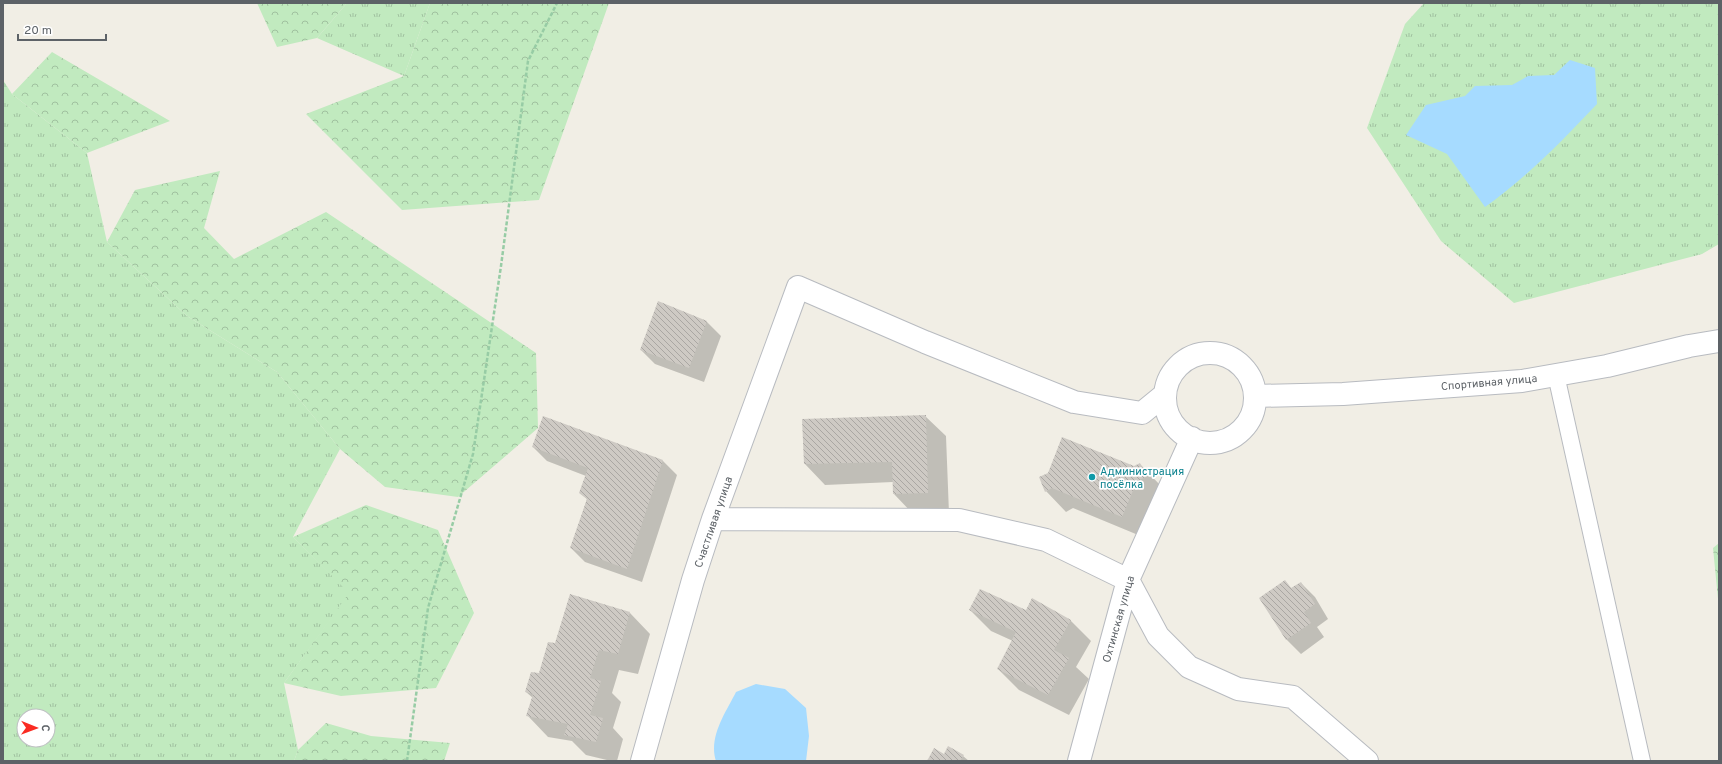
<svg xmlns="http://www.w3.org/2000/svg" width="1722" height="764" font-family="Overpass,sans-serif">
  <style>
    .grass { fill: url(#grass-tufts); fill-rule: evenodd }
    .forest { fill: url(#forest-crowns) }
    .water { fill: #a6dbff }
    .shadow { fill: #0003 }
    .building { fill: url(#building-back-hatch) }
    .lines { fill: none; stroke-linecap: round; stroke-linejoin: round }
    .service-casing { stroke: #b8bbc0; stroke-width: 18 }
    .minor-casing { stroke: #b8bbc0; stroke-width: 24 }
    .path { stroke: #97cca5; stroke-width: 2.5; stroke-dasharray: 4 2; stroke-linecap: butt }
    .service { stroke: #fff; stroke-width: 16 }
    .minor { stroke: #fff; stroke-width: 22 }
    .culture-dot { fill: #0f9aa8; stroke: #fff; stroke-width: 1.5 }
    .labels { text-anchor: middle; stroke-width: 3.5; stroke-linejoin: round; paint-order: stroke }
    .street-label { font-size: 11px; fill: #5d6267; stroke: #fff }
    .culture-label { font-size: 11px; fill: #0d838f; stroke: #fff; text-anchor: start }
  </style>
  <defs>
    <pattern id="grass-tufts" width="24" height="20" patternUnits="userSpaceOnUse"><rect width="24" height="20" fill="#c1eabf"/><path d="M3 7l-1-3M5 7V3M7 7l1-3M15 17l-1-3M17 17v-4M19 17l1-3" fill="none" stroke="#a0c19f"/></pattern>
    <pattern id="forest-crowns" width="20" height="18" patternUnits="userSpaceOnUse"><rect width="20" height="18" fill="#c1eabf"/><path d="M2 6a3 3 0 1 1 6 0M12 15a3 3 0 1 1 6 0" fill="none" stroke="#a0c19f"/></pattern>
    <pattern id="building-back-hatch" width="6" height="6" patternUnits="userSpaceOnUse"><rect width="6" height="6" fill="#cecac4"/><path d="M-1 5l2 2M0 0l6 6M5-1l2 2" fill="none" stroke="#aaa7a3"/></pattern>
  </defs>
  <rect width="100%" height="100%" fill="#f1eee5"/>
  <path class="grass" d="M347,3h83l-26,73 -87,-38z
    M1424,3h295v241l-17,10 -188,49 -73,-62 -74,-113 38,-104z
    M3,80l9,14 75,59 20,89 80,74 90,56 63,77 -47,88 57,56 -66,90 14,67 -4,11h-291zM24,716h24v24h-24z"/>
  <path class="forest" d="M257,3h90l-30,35 -40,9z
    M430,3h179l-70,197 -137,10 -96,-96 98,-38z
    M52,52l118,69 -83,32 -75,-59z
    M220,171l-16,57 30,31 92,-47 210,141 2,75 -80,69 -73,-10 -45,-38 -63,-77 -90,-56 -80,-74 28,-52z
    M366,505l72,25 36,83 -38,75 -95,8 -57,-13 65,-90 -56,-56z
    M1719,543v66l-6,-61z
    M326,723l45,13 79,7 -6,18h-150l4,-11z"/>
  <path class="water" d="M1570,60l25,8 2,36c-35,37 -70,73 -112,103l-38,-53 -41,-19 20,-30 39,-9 10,-10 37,-1 16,-9 26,-1z
    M756,684l29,5 21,19 3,28 -3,25h-90c-8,-24 10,-49 20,-69z"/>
  <path class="shadow" d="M659,302l48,20 14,14 -17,46 -49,-18 -14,-14z
    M925,416l21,20 3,77 -35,2 -20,-21 -1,-12 -68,3 -20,-21 -2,-44z
    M544,418l119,43 14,14 -35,107 -57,-20 -14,-14 16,-49 -7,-6 6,-17 -39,-15 -14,-14z
    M1140,464l20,21 -17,52 -70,-29 -7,4 -20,-21 -6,-14 94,-10z
    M1285,581l7,8 9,-6 14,14 13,22 -11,8 7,10 -23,17 -15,-15z
    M1033,600l38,21 20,20 -15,26 13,12 -20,36 -50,-25 -21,-21 15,-28 -22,-10 -21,-21 57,1z
    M630,613l20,21 -12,40 -19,-4 -7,23 9,9 -8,26 10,11 -6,22h-6l-25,-6 -14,-14 -24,-4 -20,-21 5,-18 -7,-6 14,-18 15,-30z
    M944,755l19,1 6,5h-41z"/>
  <path class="building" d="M658,301l49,20 -18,47 -49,-18z
    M926,415l2,78 -35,1 -1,-32 -88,2 -2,-45z
    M543,416l120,44 -36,109 -57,-21 17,-49 -8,-6 9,-25 -56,-21z
    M1062,437l72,29 6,-3 6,14 -9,4 -15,36 -70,-29 -7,4 -6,-15 9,-4z
    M1285,580l6,8 10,-6 14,22 -11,8 7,11 -25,17 -27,-42z
    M980,589l46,21 6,-12 39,22 -17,30 15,8 -21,37 -51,-26 19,-37 -47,-22z
    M570,594l60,18 -12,42 -19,-4 -9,28 11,3 -11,34 13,3 -7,24 -32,-7 4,-11 -42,-8 7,-22 -8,-2 6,-20 8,1 9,-31 7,1z
    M948,746l16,9 -4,6h-33l7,-13 10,6z"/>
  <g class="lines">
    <defs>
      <path id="service" d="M1556,375l86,386"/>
      <path id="minor" d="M1165 398a45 45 0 1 1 90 0a45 45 0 1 1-90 0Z
        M1255,396l88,-2 179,-13 85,-15 82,-20 30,-5
        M713,519l246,1 87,20 82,40 30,56 31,31 49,22 55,8 74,64
        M642,761l51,-181 20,-61 85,-232 127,55 149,60 68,11 22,-18
        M1079,761l49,-181 64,-142"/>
    </defs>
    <use href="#service" class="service-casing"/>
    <use href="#minor" class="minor-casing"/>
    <path class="path" d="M407,761l21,-153 45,-154 28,-188 27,-205 29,-58"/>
    <use href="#service" class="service"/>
    <use href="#minor" class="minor"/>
  </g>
  <circle class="culture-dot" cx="1092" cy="477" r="4"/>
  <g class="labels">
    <g class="street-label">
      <text transform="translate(1489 382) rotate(-5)" y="4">Спортивная улица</text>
      <text transform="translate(713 522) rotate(-71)" y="4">Счастливая улица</text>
      <text transform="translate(1118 619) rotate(-74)" y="4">Охтинская улица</text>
    </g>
    <g class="culture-label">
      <text x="1100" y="475">Администрация<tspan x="1100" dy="13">посёлка</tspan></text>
    </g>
  </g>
  <rect width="1722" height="764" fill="none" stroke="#5d6267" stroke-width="8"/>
  <g transform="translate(36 728) rotate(91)"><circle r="19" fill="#ffffff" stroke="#bec0c2"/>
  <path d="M0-3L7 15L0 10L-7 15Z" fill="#fa2b22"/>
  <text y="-6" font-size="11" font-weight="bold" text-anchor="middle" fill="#5d6267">С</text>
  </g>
  <path d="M18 34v6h88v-6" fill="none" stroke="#5d6267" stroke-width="2"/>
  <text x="24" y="34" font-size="12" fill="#5d6267" stroke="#ffffff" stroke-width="3" paint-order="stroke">20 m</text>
</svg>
